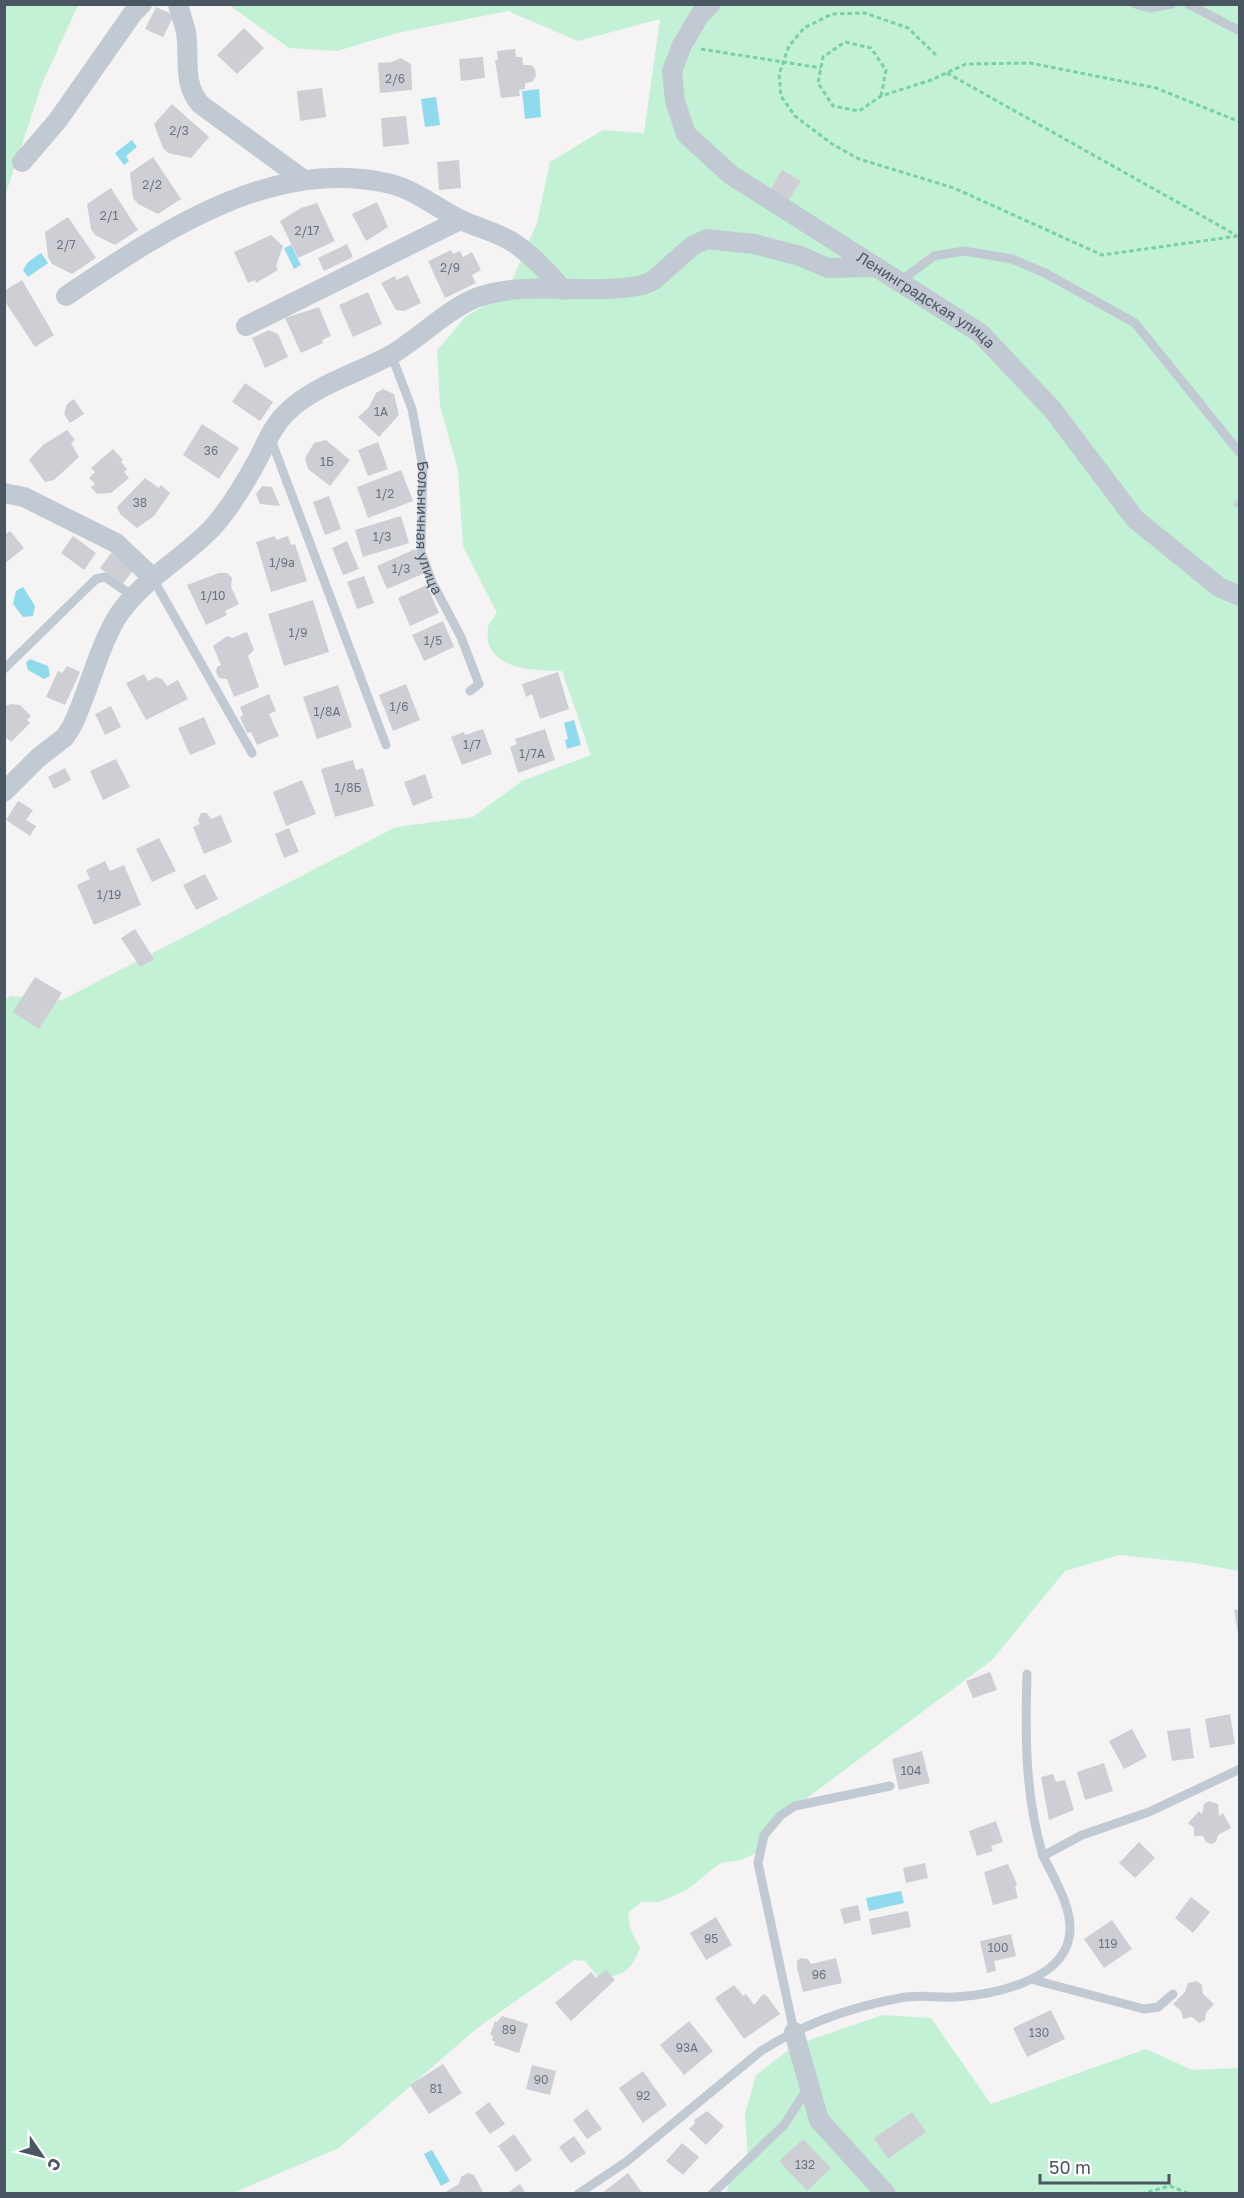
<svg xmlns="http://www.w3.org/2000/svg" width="1244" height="2198" font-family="'Golos Text',sans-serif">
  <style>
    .green { fill: #c3f1d5 }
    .water { fill: #90daee }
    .building { fill: #cdcfd5 }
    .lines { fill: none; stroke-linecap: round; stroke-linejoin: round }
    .path { stroke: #7ad0a6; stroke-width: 3; stroke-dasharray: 4.5 3; stroke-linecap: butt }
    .service { stroke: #c1cad2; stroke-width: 9 }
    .minor { stroke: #c1cad2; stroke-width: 20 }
    .labels { text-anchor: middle; stroke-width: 4.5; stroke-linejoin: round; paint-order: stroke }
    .number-label { font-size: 12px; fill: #6b747e }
    .street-label { font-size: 15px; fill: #4a5661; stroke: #fff }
  </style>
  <rect width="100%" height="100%" fill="#f5f3f3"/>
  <path class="green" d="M5,5h73l-36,79 -37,112z
    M229,5h1010v1566l-44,-8 -76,-8 -54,16 -73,89 -201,150 -37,44 -13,6 -21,3 -33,27 -28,12h-18l-13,11 2,15 10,20c-10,24 -15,27 -41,30l-14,-17 -11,-1 -98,69 -137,119 -106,45h-228l-1,-1193 7,-4 51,4 334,-173 77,-10 49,-36 69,-26 -29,-84c-24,-1 -61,1 -73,-26 -2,-5 -1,-14 -1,-19l9,-13 -34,-67 -5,-76 -18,-64 -3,-55 28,-34 42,-25 30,-69 13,-61 53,-32 41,3 16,-114 -82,22 -70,-30 -111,22 -60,18 -48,-3z
    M883,2015l48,3 60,86 155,-55 46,21 47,-2v125l-513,1 4,-15 18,-20 -3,-45 11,-39 39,-30z"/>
  <path class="water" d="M539,89l2,28 -16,2 -3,-28z
    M436,97l4,28 -15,2 -4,-28z
    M132,140l5,7 -11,9 3,5 -5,4 -9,-12z
    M291,245l10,20 -7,4 -10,-21z
    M41,253l7,10 -20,14 -5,-7 5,-8z
    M23,587l12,19 -2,10 -10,1 -10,-13 3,-13z
    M30,659l18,7 2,10 -6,3 -16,-9 -2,-7z
    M574,720l7,25 -14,4 -2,-9 3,-1 -4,-16z
    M901,1891l3,12 -35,8 -3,-13z
    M432,2150l18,31 -9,5 -17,-32z"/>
  <path class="building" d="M156,7l18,8 -11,22 -18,-8z
    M244,28l20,20 -27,26 -20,-19z
    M515,49l1,8h6l1,8h8l4,4 1,7 -4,6 -7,1v6l-6,1 1,6 -19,2 -6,-38h3l-1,-9z
    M483,57l2,21 -24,3 -2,-22z
    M401,58l10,6 1,26 -32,3 -2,-30 14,-1z
    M322,88l4,29 -26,4 -3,-30z
    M172,104l37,33 -18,21 -23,-5 -5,-5 -9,-24z
    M406,116l3,28 -26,3 -2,-29z
    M153,157l28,42 -23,15 -20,-10 -5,-6 -3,-25z
    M459,160l2,28 -22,2 -2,-28z
    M782,170l19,11 -13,20 -18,-11z
    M111,188l27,42 -23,15 -20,-10 -4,-6 -4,-25z
    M377,202l11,25 -22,14 -14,-27z
    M317,203l18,38 -37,17 -18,-37 21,-13z
    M68,217l28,41 -24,16 -20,-10 -4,-7 -3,-25z
    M271,235l12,11 -7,20 2,4 -22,13 -1,-3 -7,3 -14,-31z
    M347,244l6,13 -29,14 -6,-13z
    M451,250l2,4 7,-3 3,6 9,-5 9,18 -9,5 4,8 -31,15 -17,-37z
    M408,275l13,28 -17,8 -8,-1 -15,-27 14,-7 1,4z
    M22,280l32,55 -19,12 -31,-47v-9z
    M368,292l14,32 -29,13 -14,-32z
    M319,307l12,29 -9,4 1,3 -22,10 -16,-35z
    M269,330l9,4 10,23 -23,11 -13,-30z
    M245,383l28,19 -13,19 -28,-19z
    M383,389l11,5 5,21 -20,22 -21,-20 11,-10 7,-14z
    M74,399l10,15 -14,9 -6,-9 3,-10z
    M202,424l37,24 -20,31 -36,-24z
    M67,430l8,10 -4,3 8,14 -25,23 -9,2 -16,-22 14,-15z
    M326,440l24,20 -20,26 -22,-17 -3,-11 9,-15z
    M378,442l10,27 -20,7 -10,-26z
    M113,449l10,11 -2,2 6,7 -3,3 5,6 -18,15 -14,1 -6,-7 4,-3 -6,-6 6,-6 -4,-4z
    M401,470l12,31 -45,17 -11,-31z
    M145,478l14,10 2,-3 9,8 -16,23 -17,12 -17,-14 -3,-7z
    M262,486l10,1 8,19 -20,-2 -4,-10z
    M329,496l12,33 -16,6 -12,-33z
    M1240,496v14l-7,-5z
    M401,516l8,27 -46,14 -8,-27z
    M10,531l14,17 -20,16v-29z
    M73,536l23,17 -12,17 -23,-17z
    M275,536l1,4 12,-4 3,9 4,-1 12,37 -36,11 -15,-50z
    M347,541l12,28 -16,6 -11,-27z
    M415,549l10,24 -38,16 -10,-23z
    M111,553l23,16 -11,15 -23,-16z
    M219,573h8l5,5 -1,9 8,17 -14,7 2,4 -21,10 -19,-40z
    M364,576l10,27 -17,6 -10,-27z
    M427,585l12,28 -29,13 -12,-28z
    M313,600l16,52 -45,14 -16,-52z
    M443,621l11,26 -30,14 -12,-26z
    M247,632l7,18 -6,6 11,31 -25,10 -7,-18 -8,-1 -3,-6 1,-5 4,-2 -8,-19 14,-10 5,2z
    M67,666l13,6 -15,33 -19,-8 12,-26 4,2z
    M558,672l11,37 -29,10 -8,-25 -6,3 -4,-13z
    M144,674l4,7 8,-4 6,2 5,7 11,-6 10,19 -42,21 -20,-37z
    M406,684l14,36 -27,11 -14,-36z
    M338,685l14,42 -35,12 -14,-42z
    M269,694l7,17 -7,3 10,22 -22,9 -6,-13 -4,1 -7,-16 3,-2 -3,-8z
    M12,704l8,1 11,11 -4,4 3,3 -19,19 -7,-6v-30z
    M111,706l10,21 -16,8 -10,-21z
    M204,717l12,27 -26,11 -12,-27z
    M483,729l9,25 -30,11 -11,-28 13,-5 1,3z
    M545,729l10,31 -37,13 -8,-26 7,-3 -2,-5z
    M116,759l14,28 -27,13 -13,-29z
    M353,760l3,10 7,-2 11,38 -39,11 -14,-48z
    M65,768l6,12 -17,9 -6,-12z
    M425,774l8,24 -20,8 -9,-24z
    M302,780l14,34 -30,12 -13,-34z
    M18,801l15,9 -7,10 10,6 -6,10 -24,-16z
    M201,813h6l4,6 10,-4 11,27 -28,12 -11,-27 7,-3 -2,-4z
    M289,828l10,24 -15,6 -9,-24z
    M159,838l17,33 -24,11 -16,-33z
    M105,861l5,10 14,-6 17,40 -47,20 -17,-40 13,-6 -4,-9z
    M205,874l13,25 -22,11 -13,-25z
    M135,929l19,30 -14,8 -19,-29z
    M35,977l27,16 -23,36 -26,-17z
    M1240,1609v25h-2l-4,-24z
    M990,1672l7,18 -24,8 -7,-17z
    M1230,1714l5,30 -25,4 -5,-29z
    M1190,1728l4,30 -22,3 -5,-30z
    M1132,1729l15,28 -23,12 -15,-28z
    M922,1751l8,32 -31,7 -7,-31z
    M1104,1763l9,28 -28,9 -8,-28z
    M1053,1774l3,8 9,-2 9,30 -25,10 -8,-43z
    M1209,1801l9,3 1,12 4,-3 8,15 -13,7 -2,7 -5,2 -5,-2 -3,-6h-9v-8l-6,-5 11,-12 3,3 2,-10z
    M996,1821l7,21 -12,4 2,5 -16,5 -8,-25z
    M1139,1842l16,16 -20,20 -16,-15z
    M925,1863l3,15 -22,5 -3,-15z
    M1008,1864l9,20 -2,3 3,11 -25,7 -9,-33z
    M1191,1897l19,15 -17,21 -18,-15z
    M858,1905l3,15 -17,4 -4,-15z
    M908,1911l3,16 -39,8 -3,-16z
    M716,1917l16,28 -26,15 -16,-27z
    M1112,1920l20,29 -28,19 -20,-29z
    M1011,1934l5,22 -22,5 2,10 -9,2 -7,-32z
    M801,1958l7,1 3,5 25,-6 6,25 -39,9 -6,-24v-7z
    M606,1970l9,10 -44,41 -16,-18 36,-31 5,6z
    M1197,1981l5,4 1,9 11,10 -8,9 -1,7 -6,3 -7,-6 -9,2 -2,-8 -8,-7 12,-12 3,-9z
    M734,1985l9,11 3,-2 8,11 9,-11 4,2 13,18 -36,25 -29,-41z
    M1051,2010l14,29 -38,18 -14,-29z
    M502,2016l26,8 -9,29 -25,-8 1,-3 -3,-2 1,-4 -3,-1 5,-14 2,1z
    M689,2021l24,30 -29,24 -24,-30z
    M443,2064l19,29 -33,21 -19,-29z
    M532,2065l24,6 -6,24 -24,-6z
    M643,2071l24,34 -24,18 -24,-35z
    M489,2102l16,22 -15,10 -15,-21z
    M587,2109l15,20 -15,10 -14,-19z
    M707,2111l17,15 -18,19 -17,-16 6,-6 -1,-3z
    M912,2112l14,20 -38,27 -14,-21z
    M514,2134l18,26 -16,12 -18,-26z
    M574,2136l12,17 -15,10 -12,-16z
    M803,2139l28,29 -24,23 -28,-30z
    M682,2143l17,14 -16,18 -17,-14z
    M468,2173l6,2 10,19h-42l17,-10 2,-7z
    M628,2173l15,21h-42z
    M520,2184l6,10h-20z"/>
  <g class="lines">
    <path class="path" d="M701,49l120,19
      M936,55l-28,-27 -43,-15 -33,1 -28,14 -15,18 -10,28 2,22 14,20 37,28 27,15 95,29 148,67 136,-19 2,2
      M947,73l289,162
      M881,96l5,-26 -15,-22 -26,-6 -22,15 -5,26 15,23 26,5 22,-15 50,-16 35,-16 64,-1 126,25 84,34
      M1141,2194l29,-8 20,8"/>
    <g class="service">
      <path d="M1135,4l15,4 22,-4"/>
      <path d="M1188,4l52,27"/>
      <path d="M899,282l35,-26 30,-5 48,8 33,14 90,50 105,130"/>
      <path id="s1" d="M391,354l21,55 11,59 -2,84 11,30 29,55 18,47 -9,7"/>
      <path d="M270,437l116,308"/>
      <path d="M152,577l100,176"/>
      <path d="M4,669l92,-90 9,-2 28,19"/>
      <path d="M1027,1674c-2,62 -2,122 16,182"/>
      <path d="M1034,1980l110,29 14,-2 15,-13"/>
      <path d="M794,2032l-36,-169 6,-28 17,-20 14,-9 95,-20"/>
      <path d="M578,2194l48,-32 135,-111c42,-27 91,-44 139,-53 18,-4 37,0 55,-1 37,-2 106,-16 114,-59 6,-26 -15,-60 -26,-82l39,-21 67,-23 91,-43"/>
      <path d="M712,2194l72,-69 24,-37"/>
    </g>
    <g class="minor">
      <path d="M178,4c2,9 6,19 8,28 4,25 -4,51 14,72l104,76"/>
      <path id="s2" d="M711,4l-10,9 -19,32 -10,26 3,30 11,33 45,41 249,158 72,76 83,110 84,68 21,9"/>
      <path d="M22,162l36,-42 75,-107 9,-9"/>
      <path d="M66,296c94,-63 206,-141 325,-112 24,6 46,24 68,35 18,9 39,13 55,24 18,12 35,30 49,47"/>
      <path d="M246,326l214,-106"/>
      <path d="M4,493l20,4 92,46 36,34"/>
      <path d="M4,792l34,-34 27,-21 7,-11c17,-35 25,-75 45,-109 25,-38 65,-57 96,-90 18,-20 32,-44 45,-68 8,-16 15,-33 28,-46 28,-28 70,-39 103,-57 29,-16 61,-50 92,-60 52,-16 109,0 162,-11l11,-5 38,-34 15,-7 47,5 46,12 28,12 47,-1"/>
      <path d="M794,2032l25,88 67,74"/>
    </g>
  </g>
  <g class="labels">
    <g class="number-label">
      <text x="395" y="83">2/6</text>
      <text x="179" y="135">2/3</text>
      <text x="152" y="189">2/2</text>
      <text x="109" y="220">2/1</text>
      <text x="307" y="235">2/17</text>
      <text x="66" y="249">2/7</text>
      <text x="450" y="272">2/9</text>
      <text x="381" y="416">1А</text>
      <text x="211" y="455">36</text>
      <text x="327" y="466">1Б</text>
      <text x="385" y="498">1/2</text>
      <text x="140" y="507">38</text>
      <text x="382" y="541">1/3</text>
      <text x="282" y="567">1/9а</text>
      <text x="401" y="573">1/3</text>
      <text x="213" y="600">1/10</text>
      <text x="298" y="637">1/9</text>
      <text x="433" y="645">1/5</text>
      <text x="399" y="711">1/6</text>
      <text x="327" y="716">1/8А</text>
      <text x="472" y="749">1/7</text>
      <text x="532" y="758">1/7А</text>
      <text x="348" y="792">1/8Б</text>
      <text x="109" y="899">1/19</text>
      <text x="911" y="1775">104</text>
      <text x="711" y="1943">95</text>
      <text x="1108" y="1948">119</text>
      <text x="998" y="1952">100</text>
      <text x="819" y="1979">96</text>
      <text x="509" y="2034">89</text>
      <text x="1039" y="2037">130</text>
      <text x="687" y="2052">93А</text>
      <text x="541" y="2084">90</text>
      <text x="436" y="2093">81</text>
      <text x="643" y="2100">92</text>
      <text x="805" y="2169">132</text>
    </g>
    <g class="street-label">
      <text dy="5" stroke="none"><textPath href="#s2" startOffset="436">Ленинградская улица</textPath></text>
      <text dy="5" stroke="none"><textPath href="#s1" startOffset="180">Больничная улица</textPath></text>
    </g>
  </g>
  <rect width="1244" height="2198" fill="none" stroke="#4a5661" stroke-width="12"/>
  <g transform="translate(42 2156) rotate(125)" stroke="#ffffff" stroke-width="4.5" paint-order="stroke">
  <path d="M0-4.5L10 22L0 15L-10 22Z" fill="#4a5661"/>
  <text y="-9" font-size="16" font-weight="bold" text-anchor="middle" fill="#4a5661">С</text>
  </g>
  <path d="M1040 2174v9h129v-9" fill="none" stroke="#4a5661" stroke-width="3"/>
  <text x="1049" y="2174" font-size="18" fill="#4a5661" stroke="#ffffff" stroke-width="4.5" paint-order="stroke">50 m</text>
</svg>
